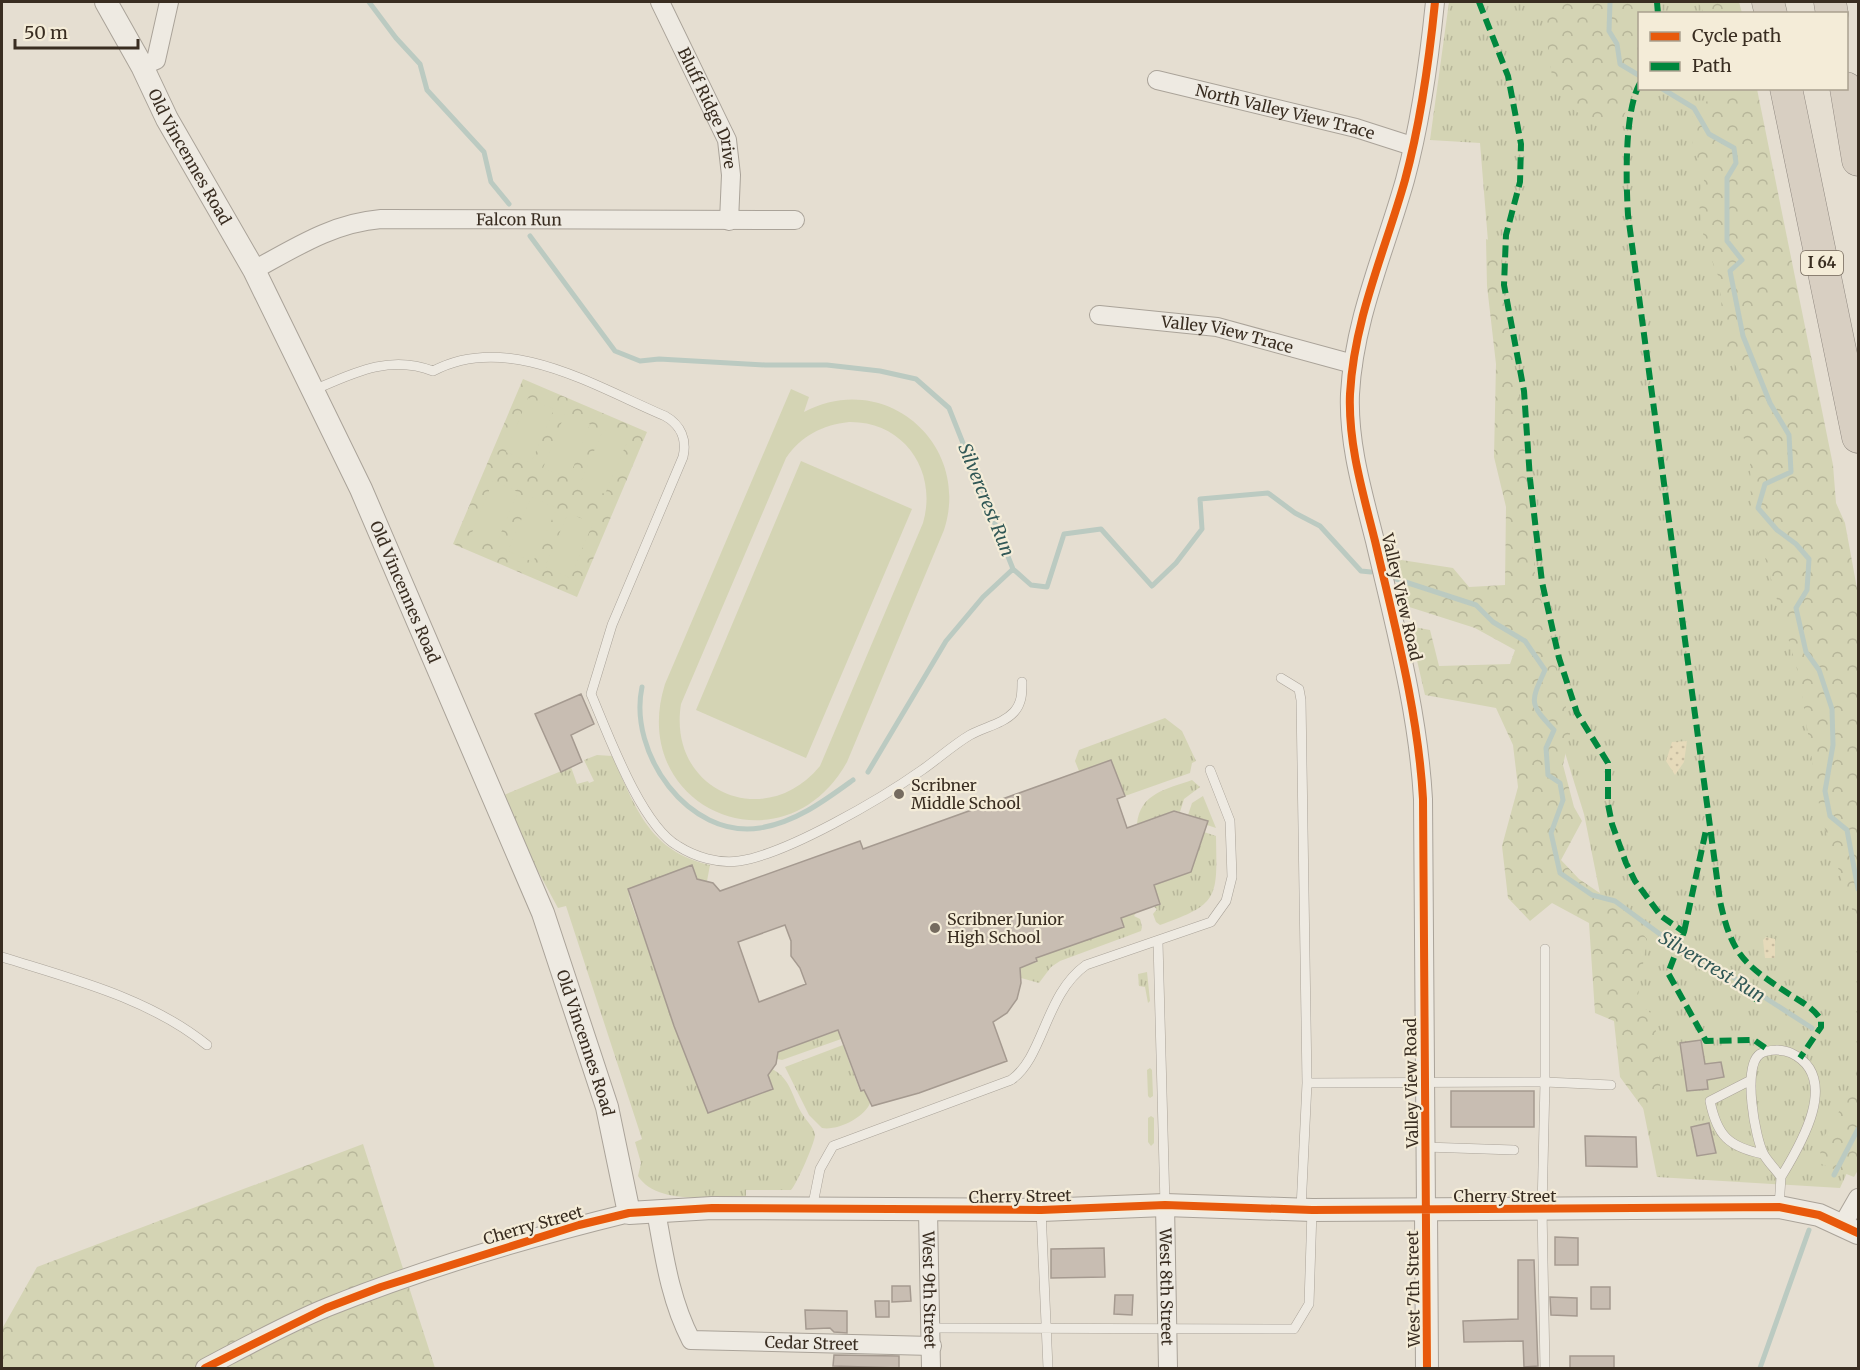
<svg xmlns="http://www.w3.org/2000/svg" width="1860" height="1370" font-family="Merriweather,serif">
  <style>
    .grass { fill: url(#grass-tufts) }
    .forest { fill: url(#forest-crowns) }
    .sand { fill: url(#sand-dots) }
    .garden { fill: #d4d4b4; fill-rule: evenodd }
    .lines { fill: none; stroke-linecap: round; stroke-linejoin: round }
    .stream { stroke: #bbcac1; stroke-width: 5 }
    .building { fill: #c8bdb2; stroke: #a59a90; stroke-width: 1.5; fill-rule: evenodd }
    .service-casing { stroke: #aaa399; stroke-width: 10 }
    .minor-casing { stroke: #aaa399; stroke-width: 20 }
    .tertiary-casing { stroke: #aaa399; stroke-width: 24 }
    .motorway-casing { stroke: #908980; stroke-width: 33 }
    .service { stroke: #eeeae2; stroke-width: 9 }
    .minor { stroke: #eeeae2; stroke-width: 18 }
    .tertiary { stroke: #eeeae2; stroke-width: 22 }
    .motorway { stroke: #d8cfc2; stroke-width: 32 }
    .quiet { stroke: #00873e; stroke-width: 6; stroke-dasharray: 12 6; stroke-linecap: butt }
    .cycleway-casing { stroke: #f4ecd8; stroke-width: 11 }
    .cycleway { stroke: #e8590c; stroke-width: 8 }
    .poi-dot { fill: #756b5f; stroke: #f4ecd8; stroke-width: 2 }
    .labels { text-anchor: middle; stroke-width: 4.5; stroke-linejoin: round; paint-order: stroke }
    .shield { fill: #f4ecd8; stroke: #716658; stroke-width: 1.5 }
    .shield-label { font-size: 15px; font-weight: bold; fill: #392d21 }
    .street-label { font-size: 16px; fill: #392d21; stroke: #f4ecd8 }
    .poi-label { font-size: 16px; fill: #392d21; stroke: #f4ecd8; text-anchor: start }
    .water-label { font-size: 18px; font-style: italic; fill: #315856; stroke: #f4ecd8 }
  </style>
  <defs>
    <pattern id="grass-tufts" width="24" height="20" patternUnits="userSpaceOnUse" patternTransform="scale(1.5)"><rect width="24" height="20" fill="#d4d4b4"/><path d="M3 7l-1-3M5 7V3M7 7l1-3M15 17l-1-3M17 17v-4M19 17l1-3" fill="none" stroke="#b7b69a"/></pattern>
    <pattern id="forest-crowns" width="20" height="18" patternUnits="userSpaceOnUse" patternTransform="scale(1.5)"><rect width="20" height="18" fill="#d4d4b4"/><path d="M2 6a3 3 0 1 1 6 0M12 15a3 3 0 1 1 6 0" fill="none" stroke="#b7b69a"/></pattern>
    <pattern id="sand-dots" width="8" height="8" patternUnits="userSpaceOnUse" patternTransform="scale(1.5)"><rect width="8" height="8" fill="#e6daba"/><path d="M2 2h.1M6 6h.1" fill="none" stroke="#c6bba0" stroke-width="1.8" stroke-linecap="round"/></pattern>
  </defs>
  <rect width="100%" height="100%" fill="#e5ded1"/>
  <path class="grass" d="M1449,2h276l2,11 -87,1v74l101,1 117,608v452l-18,39 -183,-11 -73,-363 -67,-216 -37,-455 -50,-3z
    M1165,718l17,13 14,30 -4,2 -2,10 -65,23 -14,-36 -32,11 -4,-10 4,-11z
    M597,755l15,1c24,51 36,95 98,109l-3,16 -9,1 -6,-17 -64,24 2,11 78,212 65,-23 -6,-17 5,-3c20,10 20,30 31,46 4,7 11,12 12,20 0,7 -18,49 -24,55h-45v6c-32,0 -89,10 -108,-20l3,-13 -6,-21 7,-3 -76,-233 -8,2 -31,-57 -23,-56 67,-28 6,17 11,-3 1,2 5,-2 -10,-21z
    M1192,780l8,7 -16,12 -4,13 -6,-1 -37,13c3,-31 30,-35 55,-44z
    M1203,796l13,32 -9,-3v-4l-19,-6 4,-12z
    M1204,832l12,4c1,61 4,68 -56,89l-4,-3 -3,-8 4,-5 -3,-2 6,-3 -6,-19 37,-13z
    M1136,913l-2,3 6,3 2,8 -1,4 -81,30 -9,6 -12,16 -18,-5 -1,-2 -19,-2 36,-12 -1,-4 88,-31 -3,-9z
    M1147,972l3,29 -2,2 -3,-16 -6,-1 -1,-12z
    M846,1028l-2,10 -62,22 -5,-1v-7z
    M843,1045l17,46 4,-1 6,13c-5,14 -32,28 -48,25l-13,-13 -24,-48z
    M1150,1068l2,2 1,26 -3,2 -2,-2 -1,-26z
    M1151,1116l3,2v25l-3,3 -3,-4v-24z"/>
  <path class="forest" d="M1544,2h92l-3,18c20,27 0,71 -10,99 -82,7 -72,-58 -79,-117z
    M1698,2h41l3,11h-38z
    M1722,89h35l76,376 3,38 9,20 13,71v333l-37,-110 -22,-141 -48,-167 -1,-51 -13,-41 3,-42 -15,-31 -6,-66 -15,-38 -6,-44 7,-18 -10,-25 -7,-31 19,-21 16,-9z
    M1486,239l15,6 1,40 21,136 12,153 36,155 -8,36 11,42 8,14 -21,39 18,19 40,27 28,33 -10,63 16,13 6,34 2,55 -13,11 -28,-38 -6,-56 -19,-8 -6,-90 -37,-20 -22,18 -22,-23 -6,-52 16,-59 -5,-42 -17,-37 -71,-13 -16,-69 21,4 9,36 71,-2 5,-14 -40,-22 -72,-23 -8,-46 58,9 16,19 36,-2 1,-78 -12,-50 2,-93 -9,-78z
    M523,379l124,53 -70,165 -124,-53z
    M1858,1067v103l-4,7 -35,-14 3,-23 25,-42z
    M363,1144l72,224h-433v-39l35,-62z"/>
  <path class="sand" d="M1687,741l-3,21 -9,13 -9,-14 6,-19z
    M1766,937l9,2v19h-10l-2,-18z"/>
  <path class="garden" d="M791,389l18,8 -5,15c81,-43 168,32 140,118l-97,232c-64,114 -221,46 -182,-78zM849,422c55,-1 89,49 74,101l-103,243c-55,67 -153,25 -139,-62l105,-246c15,-22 36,-33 63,-36z
    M528,398l26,11 -23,54 -25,-11z
    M565,414l25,10 -21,54 -26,-10z
    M603,430l25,10 -23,54 -25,-10z
    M801,461l111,48 -106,249 -110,-48z
    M493,481l25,11 -22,53 -25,-10z
    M531,497l26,11 -24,54 -25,-11z
    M568,513l25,10 -23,55 -25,-11z"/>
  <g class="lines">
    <path class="stream" d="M369,2l27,36 24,26 7,26 57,62 7,30 18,22
      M1610,2l-1,29 8,13 3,20 20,12
      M1661,88l33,20 15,26 25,14 2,15 -9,15v63l15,19 -12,11 13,65 27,67 19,32 2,37 -26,12 -7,24 19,22 19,14 13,15 -2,31 -11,18 10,44 13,18 13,39 1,36 -8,46 5,25 17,14 11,59
      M530,236l85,115 25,10 19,-2 106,6h62l53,6 36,8 33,29 64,161 18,16 16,2 17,-53 37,-5 51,57 24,-23 26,-34 -2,-30 68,-6 27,20 25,13 41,45 10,1
      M1396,579l80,26 17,17 32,19 20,29c-15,33 -16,33 9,60l-8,18 2,27 12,8 3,17 -12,33 9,40 32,22 23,6 76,56 17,4 104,67
      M642,687c-14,66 46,152 118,141 36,-6 64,-27 93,-48
      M868,772l78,-131 37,-44 30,-28
      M1834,1175l24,-46
      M1760,1368l49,-138"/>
  </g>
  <path class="building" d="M581,694l13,30 -23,11 11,27 -21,10 -26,-58z
    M1111,760l14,36 -8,3 10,29 47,-17 34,10 -17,51 -37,13 6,19 -39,14 3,9 -88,31 1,3 -17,7 1,15 -4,16 -10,14 -14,9 14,39 -88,32 -47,13 -8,-16 -3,1 -23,-61 -60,22 -2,12 -8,11 5,14 -65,24 -34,-87 -46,-137 64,-24 5,14 16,4 7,8 140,-50 3,8zM785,925l6,16v15l9,12 6,16 -47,18 -21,-60z
    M1701,1040l4,24 16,-2 3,15 -17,3 1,9 -21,2 -7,-48z
    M1451,1091h83v36h-83z
    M1709,1123l7,30 -19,3 -6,-29z
    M1585,1136l51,1 1,30 -51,-1z
    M1555,1237l23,1v27h-23z
    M1104,1248l1,29 -54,1v-29z
    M1518,1260h16l4,106 -14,1 -1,-26 -59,1 -1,-21 55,-2z
    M892,1286h18l1,15 -19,1z
    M1591,1287h19v22h-19z
    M1115,1295h18l-1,20 -18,-1z
    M1550,1297l27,1v18l-26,-1z
    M875,1301h14v16h-13z
    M805,1310l42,1v22l-13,-1 -4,-4 -24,1z
    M834,1355l65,1v12l-66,-2z
    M1570,1356h44v12h-44z"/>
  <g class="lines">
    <defs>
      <path id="service" d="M314,390c39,-17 76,-36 119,-19 75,-40 163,16 232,45 16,9 22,24 18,41l-71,168 -21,69c17,40 50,131 87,152 17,11 41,18 61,15 48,-7 142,-62 183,-91 16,-11 31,-25 48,-35 14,-8 33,-11 44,-23 8,-9 8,-19 8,-30
        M1281,678l18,11 2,11 6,383 -6,126
        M1158,942l7,263
        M1545,949v133l66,3
        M2,957c70,22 147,41 205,88
        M1751,1080l-41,21c7,35 19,46 53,53
        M1307,1083l238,-1 -3,127 3,159
        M1425,1147l89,3
        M1779,1207l2,-30c-5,-7 -12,-14 -17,-22 -9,-16 -22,-89 -4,-101 8,-5 23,-5 31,-1 51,24 9,93 -10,124
        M812,1209l8,-40 13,-23 178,-66c33,-23 34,-86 75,-115l125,-43 15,-21 6,-24 -2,-56 -20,-51
        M1041,1210l7,158
        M932,1328l362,1 15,-25 3,-94"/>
      <g id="minor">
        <path id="s1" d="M660,2l67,138 4,35 -2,46"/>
        <path d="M142,66l14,-6 13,-58"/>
        <path id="s2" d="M1157,80l199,48 56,18"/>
        <path id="s3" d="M254,270c42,-23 79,-47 127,-51l414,1"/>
        <path id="s4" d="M1099,315l118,12 136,37"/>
        <path id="s5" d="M1165,1205l3,163"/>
        <path id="s6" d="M928,1210l3,158"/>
        <path d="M1426,1210l-3,-411c-5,-88 -28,-172 -48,-258 -12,-48 -27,-97 -25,-147 4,-75 35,-143 55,-214 16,-59 24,-118 30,-178"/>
        <path id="s7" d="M656,1211c8,44 14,89 35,129l241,6"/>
        <path d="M1843,1224l15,-26"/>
        <path d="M205,1368c40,-21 81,-44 123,-61 97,-39 199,-69 301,-94"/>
      </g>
      <g id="tertiary">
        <path id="s8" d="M106,2l36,64 25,53 87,151 107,219 182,424 64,194 22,106 83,-5 329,2 124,-5 147,5 467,-3 40,8 39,18"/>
        <path d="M1426,1210l1,158"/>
      </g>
      <path id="motorway" d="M1768,2l3,12
        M1830,2l2,12
        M1786,88l72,349
        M1846,88l12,72"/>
    </defs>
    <use href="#service" class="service-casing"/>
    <use href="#minor" class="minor-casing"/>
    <use href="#tertiary" class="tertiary-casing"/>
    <use href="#motorway" class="motorway-casing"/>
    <use href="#service" class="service"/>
    <use href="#minor" class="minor"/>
    <use href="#tertiary" class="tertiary"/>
    <use href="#motorway" class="motorway"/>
    <path class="quiet" d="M1479,2l29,74 13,68 -1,38 -14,53 -2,50 20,106 6,88 12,103 17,76 18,55 31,50v41l4,20 14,39 9,18 26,35 23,16 -16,41 38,68 48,-1 16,11
      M1657,2l1,12
      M1640,83c-16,29 -14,99 -12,132l92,686c12,55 24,63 69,93 11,7 25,14 32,26v7l-21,31
      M1684,932l22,-102
      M1755,1002l8,-15"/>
    <defs>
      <path id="cycleway" d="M205,1368l121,-60 55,-21 198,-62 50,-12 83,-5 329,2 124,-5 147,5 467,-3 40,8 39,18
        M1427,1368l-4,-569c-5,-88 -28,-172 -48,-258 -12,-48 -27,-97 -25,-147 4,-75 35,-143 55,-214 16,-59 24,-118 30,-178"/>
    </defs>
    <use href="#cycleway" class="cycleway-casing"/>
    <use href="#cycleway" class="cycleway"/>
  </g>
  <g class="poi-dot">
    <circle cx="899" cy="794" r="6"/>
    <circle cx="935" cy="928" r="6"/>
  </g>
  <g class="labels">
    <rect class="shield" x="1801" y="251" width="42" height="24" rx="4.5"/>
    <g class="shield-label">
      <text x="1822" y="268">I 64</text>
    </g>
    <g class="street-label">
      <text dy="6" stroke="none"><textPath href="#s1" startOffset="117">Bluff Ridge Drive</textPath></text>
      <text dy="6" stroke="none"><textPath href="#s2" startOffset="132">North Valley View Trace</textPath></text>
      <text dy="6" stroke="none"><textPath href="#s8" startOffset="176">Old Vincennes Road</textPath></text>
      <text dy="6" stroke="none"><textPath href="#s3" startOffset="276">Falcon Run</textPath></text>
      <text dy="6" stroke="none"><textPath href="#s4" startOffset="130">Valley View Trace</textPath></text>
      <text dy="6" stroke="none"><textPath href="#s8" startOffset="662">Old Vincennes Road</textPath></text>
      <text transform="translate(1402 597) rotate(77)" y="6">Valley View Road</text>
      <text dy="6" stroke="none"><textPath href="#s8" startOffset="1148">Old Vincennes Road</textPath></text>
      <text transform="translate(1411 1083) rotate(-91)" y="6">Valley View Road</text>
      <text transform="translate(1020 1196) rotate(-1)" y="6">Cherry Street</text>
      <text x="1505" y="1202">Cherry Street</text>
      <text transform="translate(533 1225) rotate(-16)" y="6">Cherry Street</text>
      <text dy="6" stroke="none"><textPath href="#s5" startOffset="82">West 8th Street</textPath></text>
      <text dy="6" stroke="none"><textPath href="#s6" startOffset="80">West 9th Street</textPath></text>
      <text transform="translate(1413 1289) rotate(-91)" y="6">West 7th Street</text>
      <text dy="6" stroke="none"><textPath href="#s7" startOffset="255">Cedar Street</textPath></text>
    </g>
    <g class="poi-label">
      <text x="911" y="791">Scribner<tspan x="911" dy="18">Middle School</tspan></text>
      <text x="947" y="925">Scribner Junior<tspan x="947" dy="18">High School</tspan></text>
    </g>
    <g class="water-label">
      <text transform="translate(986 500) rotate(68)" y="6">Silvercrest Run</text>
      <text transform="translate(1712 967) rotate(31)" y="6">Silvercrest Run</text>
    </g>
  </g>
  <rect width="1860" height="1370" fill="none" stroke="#392d21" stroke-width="6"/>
  <rect x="1638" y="12" width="210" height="78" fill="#f4ecd8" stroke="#a9a08f" stroke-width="1.5"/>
  <rect x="1650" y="32" width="30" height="9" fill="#e8590c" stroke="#a9a08f" stroke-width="1.5"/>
  <text x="1692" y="42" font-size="18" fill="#392d21">Cycle path</text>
  <rect x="1650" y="62" width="30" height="9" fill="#00873e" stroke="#a9a08f" stroke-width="1.5"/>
  <text x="1692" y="72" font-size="18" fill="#392d21">Path</text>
  <path d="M15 39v9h123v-9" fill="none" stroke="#392d21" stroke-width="3"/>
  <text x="24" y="39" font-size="18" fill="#392d21" stroke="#f4ecd8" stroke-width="4.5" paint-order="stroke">50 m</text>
</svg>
